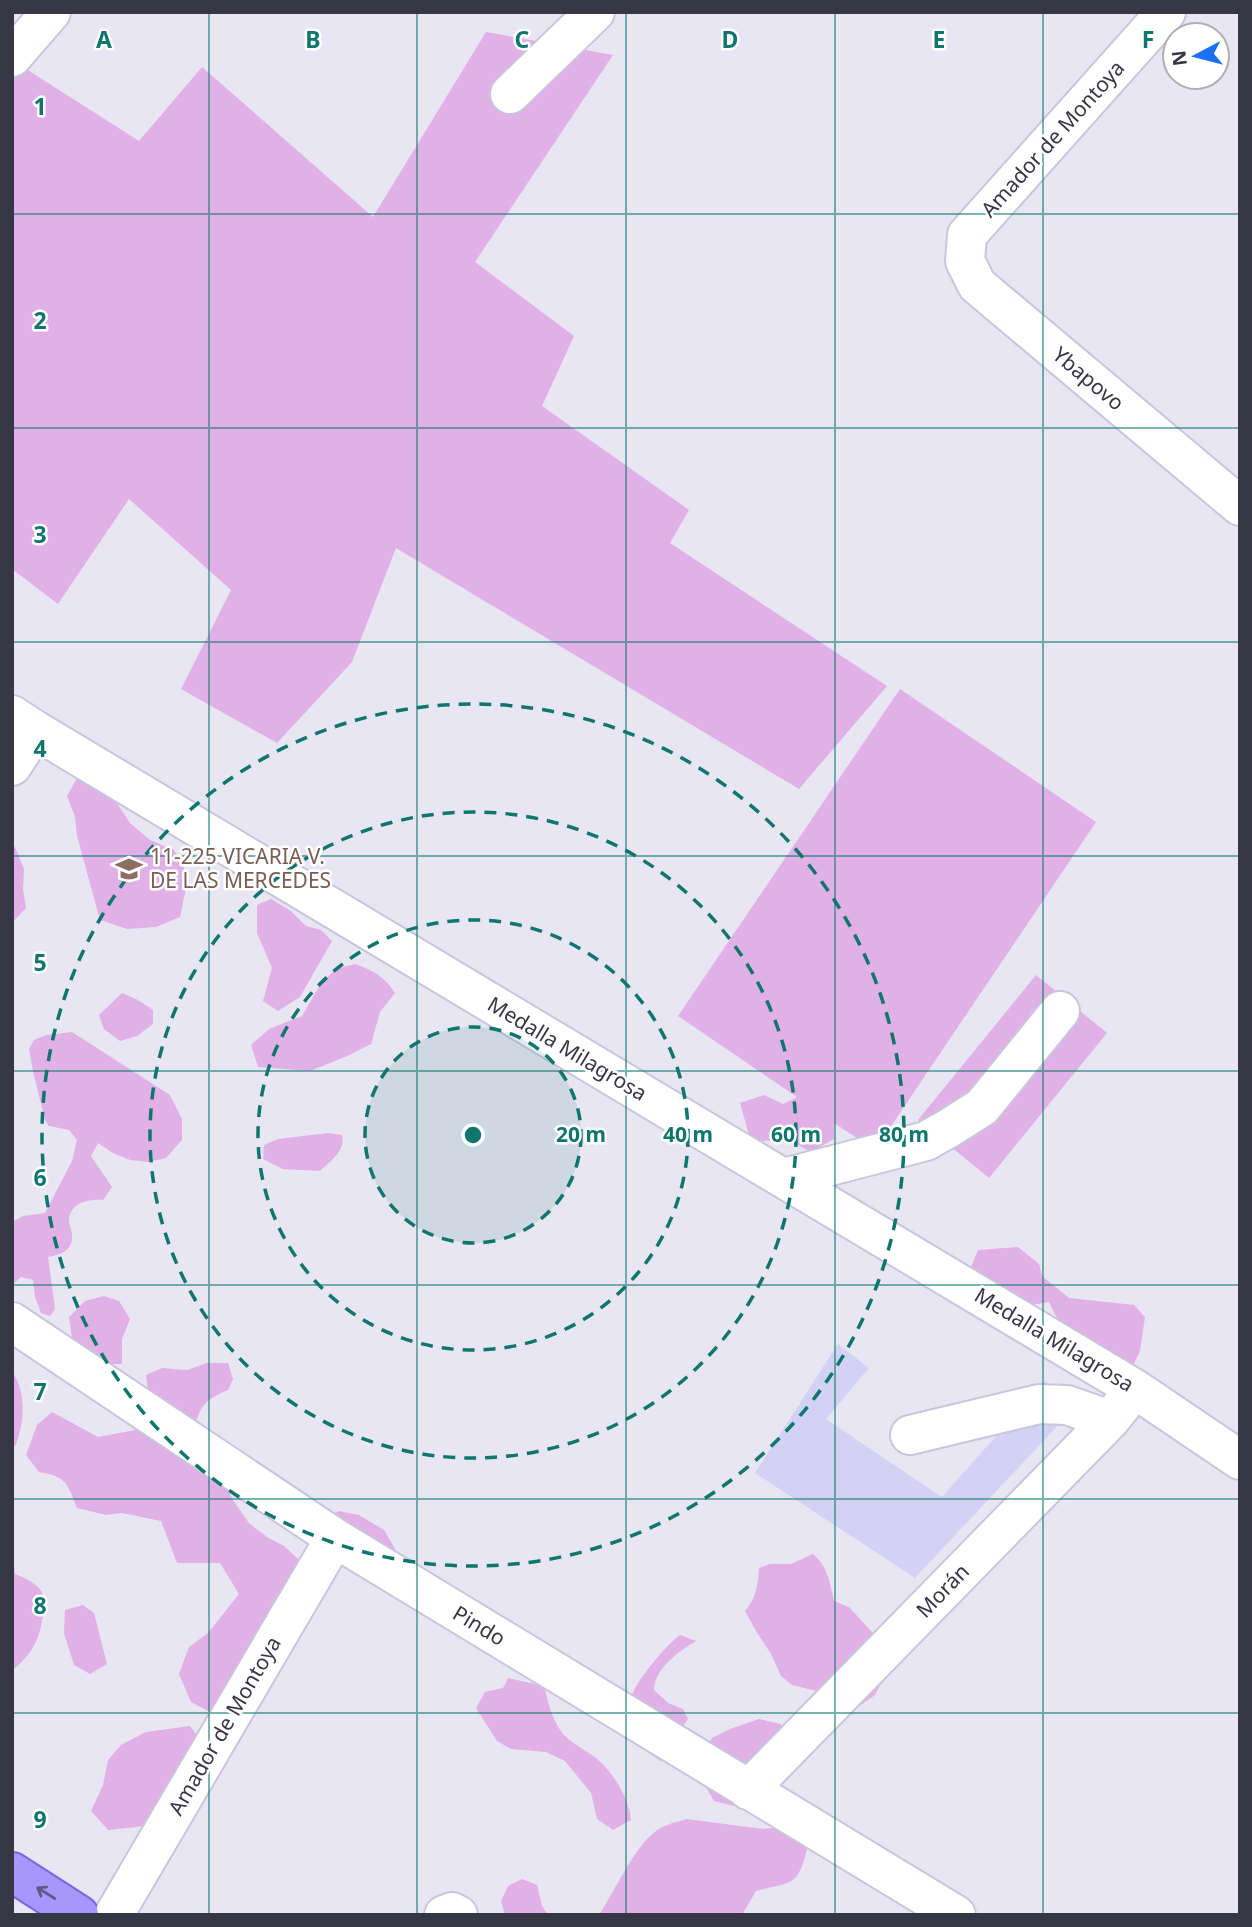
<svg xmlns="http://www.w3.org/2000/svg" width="1252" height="1927" font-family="'Noto Sans',sans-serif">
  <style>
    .commercial { fill: #d3d2f4 }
    .green { fill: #e1b0e6 }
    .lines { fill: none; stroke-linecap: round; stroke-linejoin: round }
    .minor-casing { stroke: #c9c6dc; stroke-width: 42 }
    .major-casing { stroke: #7966e1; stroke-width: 42 }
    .minor { stroke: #fff; stroke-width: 38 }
    .major { stroke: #a796fc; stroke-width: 38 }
    .oneway { stroke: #5e5885 }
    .grid { fill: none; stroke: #0f766e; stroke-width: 2; stroke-opacity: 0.55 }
    .ring { fill: none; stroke: #0f766e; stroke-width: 3.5; stroke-dasharray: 12 9 }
    .labels { text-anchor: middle; stroke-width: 5; stroke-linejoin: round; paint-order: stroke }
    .street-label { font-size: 21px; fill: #373645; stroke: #fff }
    .education-label { font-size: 21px; fill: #785e54; stroke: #fff; text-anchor: start }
    .grid-label { font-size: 23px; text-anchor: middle; font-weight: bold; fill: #0f766e; stroke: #fff; stroke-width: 5; stroke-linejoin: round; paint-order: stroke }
    .centre { fill: #0f766e; stroke: #fff; stroke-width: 3.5 }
    .ring-label { font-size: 21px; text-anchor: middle; font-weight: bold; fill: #0f766e; stroke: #fff; stroke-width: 5; stroke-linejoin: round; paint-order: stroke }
  </style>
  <rect width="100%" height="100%" fill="#e8e6f3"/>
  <path class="commercial" d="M838,1344l31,24 -43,51 116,78 103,-116 32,24 -162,173 -160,-105z"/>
  <path class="green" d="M486,32l127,23 -138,207 99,74 -32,70 147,104 -19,33 217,143 -88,103 -403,-241 -44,114 -75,81 -96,-54 50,-99 -102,-91 -71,105 -46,-35v-509l127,81 63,-74 171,150z
    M900,689l196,133 -221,328 -41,-27v16l-23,13 -24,-13 -25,2 -13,-6 -9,-32 24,-8 19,9 14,-7 -119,-81z
    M99,776l31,47 20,17 24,10 10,17 2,21 -6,29 -24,10 -29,2 -27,-9 -23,-84 -2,-19 -8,-21 10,-18z
    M12,840l12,29 -1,20 3,19 -14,15z
    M271,899l20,12 15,15 15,4 11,11 -32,56 -22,14 -15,-10 9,-33 -15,-35v-28z
    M355,964c19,7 29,12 40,29l-15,19 -9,32 -26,13 -35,14 -52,-4 -7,-22 18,-16 33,-13 15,-26 18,-21z
    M1036,975l71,58 -118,145 -71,-58z
    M122,993l16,7 15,10v14l-16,12 -17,5 -16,-12 -5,-14z
    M72,1032l98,63 12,24v21l-16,18 -18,4 -18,-2 -17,-7 -15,-10 -7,13 21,31 -9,13c-15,-1 -34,3 -34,21 0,5 4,11 3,17 0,13 -13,17 -24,19l7,52 -5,7 -9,-3 -6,-16 -2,-17 -12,-3 -9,8v-63l11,-6 22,-3 27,-52 5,-21 -8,-10 -20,-4 -4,-6 -12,-49 -4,-22 5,-9 12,-5z
    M328,1133l14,2c4,16 -12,26 -22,36l-37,-2 -20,-10 1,-14 14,-6z
    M1018,1247l21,17 3,12 27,22 65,7 11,12 -5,34 -10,21c-36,-21 -64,-30 -81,-70l-24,4 -42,-16 -12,-23 7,-17z
    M104,1296l15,5 11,18 -8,20v25h-34l-14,-11 -5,-36 16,-16z
    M207,1363h21l5,16 -5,11c-24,10 -28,16 -35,42l-42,-17 -5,-40 16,-7 25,2z
    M12,1371c15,23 12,50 4,74l-4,2z
    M52,1412l46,25 43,-8 11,5 12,15 13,5 48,30 8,16 16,23 18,14 17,9 22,20 -76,136 -20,10 -19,-10 -12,-28 10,-27 19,-14 31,-39 -19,-31h-43l-16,-42 -39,-8 -16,2 -29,-7c-10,-25 -10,-31 -38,-36l-13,-17 11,-30z
    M339,1511l20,4 25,15 19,33 -71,-49z
    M12,1547l3,27c10,4 27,11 29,24 1,4 -1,12 -1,16 -3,26 -11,40 -31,57z
    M813,1554c15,13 17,29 21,47l15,6 32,35 6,30 -12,23 -17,12 -25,-12 -41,-10 -11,-9 -10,-22 -15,-23 -11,-20c11,-13 13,-26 14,-43l11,-4h21z
    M83,1605l11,8 13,51 -17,10 -16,-9 -10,-32 1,-23z
    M680,1635l16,6c-18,11 -41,27 -42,49l14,13 15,6 5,10 -8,11 1,25 -21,6 -20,-15c1,-7 3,-16 1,-22 -2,-9 -8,-18 -9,-27 0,-12 37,-55 48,-62z
    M508,1678l27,6 10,6c4,16 8,32 19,45 8,8 19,14 28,20 19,13 37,42 39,65l-18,10 -16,-11 -6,-26 -26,-32 -19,-9 -35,-3 -14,-8 -21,-33 9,-16 18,-4z
    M759,1719l22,5 7,25 -37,49 -17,8 -20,-5 -12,-21 2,-27 8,-15 18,-9z
    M190,1726l12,16 -57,84 -37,4 -17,-19 12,-26 5,-25 13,-15 25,-13z
    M687,1819l76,10 23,-2 22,19c-11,42 -14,35 -52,45l-14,24h-143c15,-23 36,-69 57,-84 9,-7 21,-9 31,-12z
    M522,1879l15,6 5,21 6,9h-43l-4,-14 7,-15z"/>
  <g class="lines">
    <defs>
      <path id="minor" d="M1166,12l-199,223 -2,26 12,24 263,221
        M12,57l39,-45
        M510,94l85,-82
        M12,715l23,15 1100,659 105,71
        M12,766l23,-36
        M784,1178l142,-37 23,-13 33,-21 78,-96
        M12,1322l323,216 621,377
        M910,1435l129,-31 28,1 43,15
        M748,1790l362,-370 25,-31
        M114,1915l221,-377
        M444,1915l8,-3 6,3"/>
      <path id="major" d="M12,1872l67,43"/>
    </defs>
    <use href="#minor" class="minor-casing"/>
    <use href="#major" class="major-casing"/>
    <use href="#minor" class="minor"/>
    <use href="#major" class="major"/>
  </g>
  <defs><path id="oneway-shaft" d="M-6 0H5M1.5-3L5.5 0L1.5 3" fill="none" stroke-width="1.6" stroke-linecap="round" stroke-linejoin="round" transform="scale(1.75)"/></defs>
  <use class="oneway" href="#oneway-shaft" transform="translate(46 1893) rotate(-148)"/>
  <path class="grid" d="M209,12v1903M417,12v1903M626,12v1903M835,12v1903M1043,12v1903M12,214h1228M12,428h1228M12,642h1228M12,856h1228M12,1071h1228M12,1285h1228M12,1499h1228M12,1713h1228"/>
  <circle cx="473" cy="1135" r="108" fill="#0f766e" fill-opacity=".12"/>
  <g class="ring">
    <circle cx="473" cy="1135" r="108"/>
    <circle cx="473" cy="1135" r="215"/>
    <circle cx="473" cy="1135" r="323"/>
    <circle cx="473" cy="1135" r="431"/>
  </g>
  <defs>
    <symbol id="school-bare" viewBox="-9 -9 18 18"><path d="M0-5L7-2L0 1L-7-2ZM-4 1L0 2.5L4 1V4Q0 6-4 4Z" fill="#8d6e63" stroke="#fff" stroke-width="2.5" paint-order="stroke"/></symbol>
  </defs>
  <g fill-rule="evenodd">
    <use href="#school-bare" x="110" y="850" width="38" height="38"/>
  </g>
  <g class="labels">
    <g class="street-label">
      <text transform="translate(1053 139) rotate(-48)" y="7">Amador de Montoya</text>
      <text transform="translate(1088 379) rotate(40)" y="7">Ybapovo</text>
      <text transform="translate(567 1049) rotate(31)" y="7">Medalla Milagrosa</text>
      <text transform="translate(1054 1340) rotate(31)" y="7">Medalla Milagrosa</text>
      <text transform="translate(943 1591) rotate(-46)" y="7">Morán</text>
      <text transform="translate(479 1626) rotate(31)" y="7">Pindo</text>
      <text transform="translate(225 1726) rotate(-60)" y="7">Amador de Montoya</text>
    </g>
    <g class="education-label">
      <text x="150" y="864">11-225 VICARIA V.<tspan x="150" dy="24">DE LAS MERCEDES</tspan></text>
    </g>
  </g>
  <g class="grid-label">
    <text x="104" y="48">A</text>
    <text x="313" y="48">B</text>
    <text x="522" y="48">C</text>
    <text x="730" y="48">D</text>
    <text x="939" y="48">E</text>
    <text x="1148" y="48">F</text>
    <text x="40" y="115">1</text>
    <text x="40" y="329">2</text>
    <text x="40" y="543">3</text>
    <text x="40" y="757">4</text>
    <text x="40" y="971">5</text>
    <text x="40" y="1186">6</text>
    <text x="40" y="1400">7</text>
    <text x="40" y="1614">8</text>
    <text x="40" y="1828">9</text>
  </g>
  <circle cx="473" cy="1135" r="10" class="centre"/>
  <g class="ring-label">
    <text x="581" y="1142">20 m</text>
    <text x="688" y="1142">40 m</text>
    <text x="796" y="1142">60 m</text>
    <text x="904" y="1142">80 m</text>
  </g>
  <rect width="1252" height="1927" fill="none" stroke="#373645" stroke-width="28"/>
  <g transform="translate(1196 56) rotate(263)"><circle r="33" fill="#ffffff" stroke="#afafb5" stroke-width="2"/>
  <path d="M0-5L12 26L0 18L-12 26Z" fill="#1b71f5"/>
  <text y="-10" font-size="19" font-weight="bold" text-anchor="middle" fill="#373645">N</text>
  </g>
</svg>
